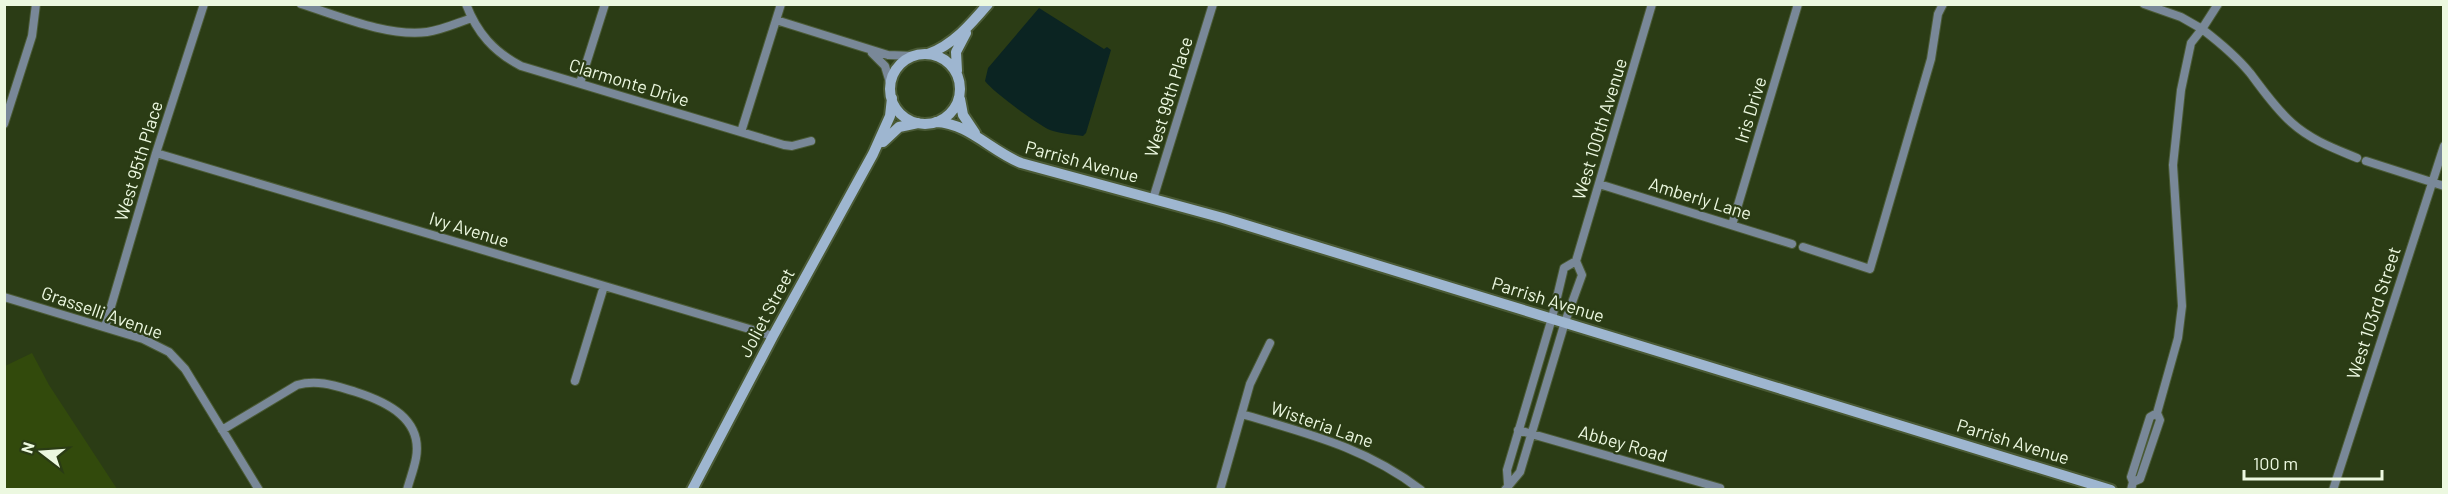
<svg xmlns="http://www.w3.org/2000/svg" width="2448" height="494" font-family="Barlow,sans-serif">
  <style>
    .green { fill: #324a0c }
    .water { fill: #0b2422 }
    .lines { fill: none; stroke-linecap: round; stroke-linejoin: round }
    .street-casing { stroke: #4a5a35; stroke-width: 10 }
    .secondary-casing { stroke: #4a5a35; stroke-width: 14 }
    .street { stroke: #798898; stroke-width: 8 }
    .secondary { stroke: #9eb6d0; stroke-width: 10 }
    .labels { text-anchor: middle; stroke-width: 4.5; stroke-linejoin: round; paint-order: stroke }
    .street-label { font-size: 18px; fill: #ecf8e0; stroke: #2b3c15 }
  </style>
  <rect width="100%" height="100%" fill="#2b3c15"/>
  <path class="green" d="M32,353l17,32 68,104h-112v-123z"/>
  <path class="water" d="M1039,8l65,41 3,-2 4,3 -25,83 -3,3c-8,-1 -26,-3 -33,-6 -13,-6 -57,-38 -65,-49l3,-13z"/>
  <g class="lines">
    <defs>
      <path id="street" d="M301,4c38,12 87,33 126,28 15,-2 30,-9 45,-14
        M466,4c11,29 28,48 55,62l263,79 8,1 19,-5
        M2144,4l37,13 21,12 -11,14 -10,47 -8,75 9,141 -4,32 -21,75
        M2218,4l-16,25c17,13 34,27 48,44 13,17 25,35 42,50 19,17 41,25 65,35
        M776,20l112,35 26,1
        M872,53l13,13 6,20
        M580,83l25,-79
        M4,124l28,-88 4,-32
        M741,132l40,-128
        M156,153l617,183
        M2366,161l78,25
        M1599,184l193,60
        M1153,199l60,-195
        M1732,225l66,-221
        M1803,247l67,22 61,-210 7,-45 5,-10
        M4,297l139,42 26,13 16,17 74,121
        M105,327l51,-174 48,-149
        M575,381l29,-95
        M1242,414c66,20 123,33 179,76
        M222,430l75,-45c21,-6 39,1 59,7 31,10 67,27 60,66 -2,11 -6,21 -9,32
        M1518,430l202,58
        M1508,484l-1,-14 45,-152 12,-50 12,-7
        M1220,490l30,-106 20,-41
        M1505,490l15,-18 45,-150 17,-47 -6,-14 76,-257
        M2131,490l2,-8 -2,-5 19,-60 7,-4 3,7 -20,59 -7,3
        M2333,490l111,-344"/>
      <path id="secondary" d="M928,54c25,-9 43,-30 60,-50
        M890 89a35 35 0 1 1 70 0a35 35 0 1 1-70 0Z
        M957,71l-1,-19 10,-19
        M960,99l3,16 12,18
        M936,122c32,1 55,29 85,41l202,55 888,272
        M883,142l16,-15 19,-4
        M692,490l81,-154 100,-182 17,-38 2,-18"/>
    </defs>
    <use href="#street" class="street-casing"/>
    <use href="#secondary" class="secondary-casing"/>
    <use href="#street" class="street"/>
    <use href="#secondary" class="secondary"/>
  </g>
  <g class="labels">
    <g class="street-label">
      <text transform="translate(629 83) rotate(17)" y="6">Clarmonte Drive</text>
      <text transform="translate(1169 97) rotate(-73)" y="6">West 99th Place</text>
      <text transform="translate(1751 110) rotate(-73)" y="6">Iris Drive</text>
      <text transform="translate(1600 129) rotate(-73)" y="6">West 100th Avenue</text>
      <text transform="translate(139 161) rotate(-73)" y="6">West 95th Place</text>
      <text transform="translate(1082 162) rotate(15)" y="6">Parrish Avenue</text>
      <text transform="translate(1700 199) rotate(17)" y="6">Amberly Lane</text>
      <text transform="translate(469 230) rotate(17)" y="6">Ivy Avenue</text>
      <text transform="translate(1548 300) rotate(17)" y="6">Parrish Avenue</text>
      <text transform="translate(102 313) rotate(19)" y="6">Grasselli Avenue</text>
      <text transform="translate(767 313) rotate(-62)" y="6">Joliet Street</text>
      <text transform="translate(2374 313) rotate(-72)" y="6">West 103rd Street</text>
      <text transform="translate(1322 425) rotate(19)" y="6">Wisteria Lane</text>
      <text transform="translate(2013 442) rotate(17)" y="6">Parrish Avenue</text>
      <text transform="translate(1623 444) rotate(16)" y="6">Abbey Road</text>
    </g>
  </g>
  <rect width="2448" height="494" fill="none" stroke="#ecf8e0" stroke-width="12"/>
  <g transform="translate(42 452) rotate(287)" stroke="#2b3c15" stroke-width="4.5" paint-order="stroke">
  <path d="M0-4.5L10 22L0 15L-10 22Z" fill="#ecf8e0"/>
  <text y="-9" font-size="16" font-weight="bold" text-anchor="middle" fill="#ecf8e0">N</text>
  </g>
  <path d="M2244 470v9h138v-9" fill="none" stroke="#ecf8e0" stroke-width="3"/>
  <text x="2253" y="470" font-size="18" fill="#ecf8e0" stroke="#2b3c15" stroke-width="4.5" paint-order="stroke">100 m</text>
</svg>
